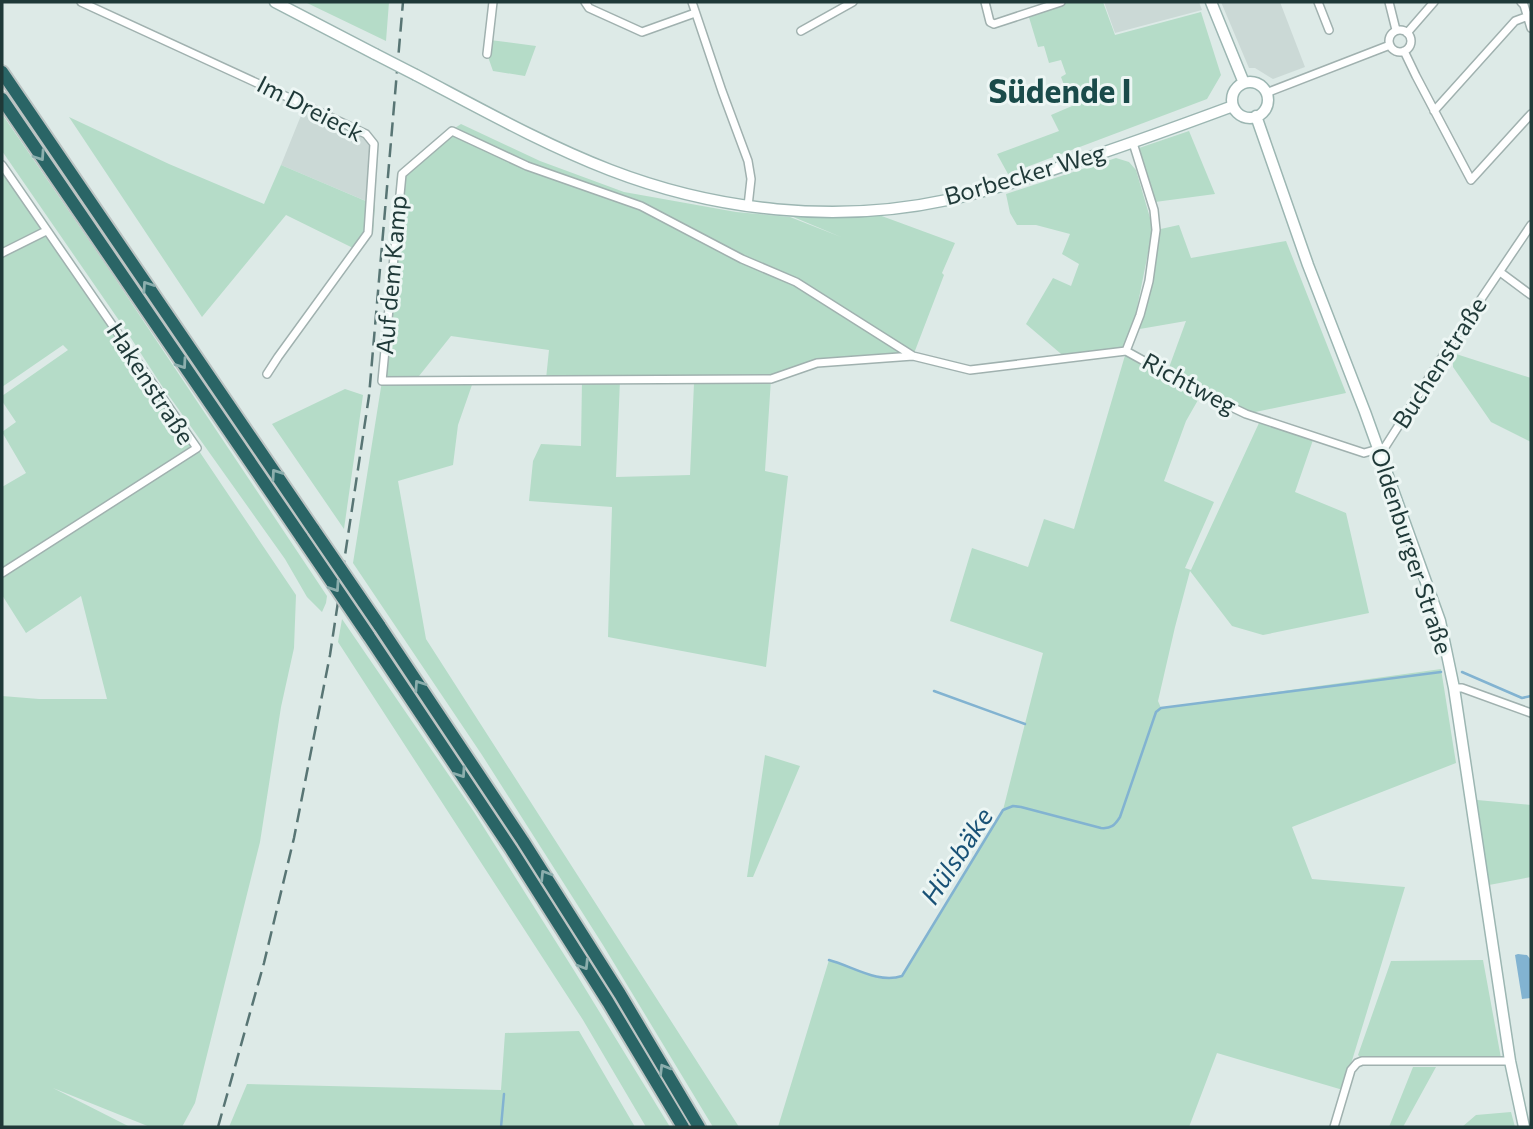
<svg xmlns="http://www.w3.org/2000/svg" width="1533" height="1129" font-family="Commissioner,sans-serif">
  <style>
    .built { fill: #cbd9d6 }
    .green { fill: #b5dcc8; fill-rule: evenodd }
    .water { fill: #82b3d1 }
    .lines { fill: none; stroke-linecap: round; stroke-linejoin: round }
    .stream { stroke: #82b3d1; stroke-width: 2.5 }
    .street-casing { stroke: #a0b1af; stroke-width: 10 }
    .secondary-casing { stroke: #9cb6b2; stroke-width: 13 }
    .highway-casing { stroke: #bcc4c3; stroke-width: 16 }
    .street { stroke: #fff; stroke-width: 7 }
    .secondary { stroke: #fff; stroke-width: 10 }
    .highway { stroke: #2a6566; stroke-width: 12 }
    .rail { stroke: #587574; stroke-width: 2.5; stroke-dasharray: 14 7; stroke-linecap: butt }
    .secondary-bridge-casing { stroke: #9cb6b2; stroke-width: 13; stroke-linecap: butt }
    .highway-bridge-casing { stroke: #bcc4c3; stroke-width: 16; stroke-linecap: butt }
    .secondary-bridge { stroke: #fff; stroke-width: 10 }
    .highway-bridge { stroke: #2a6566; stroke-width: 12 }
    .oneway { stroke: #8caead }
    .labels { text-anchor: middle; stroke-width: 6; stroke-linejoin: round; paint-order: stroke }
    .street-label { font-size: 24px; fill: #1f3938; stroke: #edf6f4 }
    .water-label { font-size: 26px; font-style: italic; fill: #185176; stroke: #edf6f4 }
    .district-label { font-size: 32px; font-weight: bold; fill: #1a4b4a; stroke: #edf6f4 }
  </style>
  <rect width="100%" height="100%" fill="#ddeae7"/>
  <path class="built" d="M1104,2h95l3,8 -87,23z
    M1221,2h59l25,65 -32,12 -18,-11h-6z
    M304,108l60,29 14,9 -5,58 -92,-39z"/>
  <path class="green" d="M305,2h84l-3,39z
    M1068,2h35l12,33 86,-23 20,63 -14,24 -199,75 -11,-20 62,-23 -8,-16 21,-9 -11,-29 5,-3 -5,-14 -12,3 -5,-17 -6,1 -10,-33z
    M490,40l46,6 -11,30 -32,-5 -6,-17z
    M2,114l108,157 217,325 -1,7 -4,9 -15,-15 -22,-38 -123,-173 -35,-54 -125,-181z
    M69,117l100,47 95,40 17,-39 94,40 -2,29 -5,-1 -13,16 -69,-34 -84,102z
    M461,124l79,37 84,31 112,20 54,5 51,20 -50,-21 88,-1 76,28 -13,30 2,2 -31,81 -96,7 -46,16 -6,92 23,5 -22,191 -158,-30 4,-130 -83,-6 4,-40 8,-17 40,2 1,-66h38l-4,97 74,-2 4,-92 63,-4 -63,-2 -148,2 3,-29 -98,-14 -36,45 58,1 -15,43 -5,40 -55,16 28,158 313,488h-26l-110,-182 -121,-190 -129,-192 29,-182 15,-204 55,-47z
    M1189,131l26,63 -60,8 -16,-54z
    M1116,158l13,4 7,8 17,58 -17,85 4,2 16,-85 23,-5 12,33 95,-17 60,152 -100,21 -44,-21 -16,28 -22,60 50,21 -29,66 6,2 68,-147 54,17 -18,52 51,21 23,100 -106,22 -31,-9 -42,-55 -15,56 -17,74 3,7 280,-39 15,94 -164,64 20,52 93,8 -62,203 -126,-37 -28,74h-411l51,-167 51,18 13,1 11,-5 99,-164 40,-157 -93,-32 22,-73 56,19 16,-48 30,10 52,-177 -59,7 -41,-35 27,-46 18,8 8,-22 -17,-10 8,-20 -34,-9h-19l-7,-12 -4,-19zM1186,321l-19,52 -41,-22 8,-21z
    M2,168l195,280 99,147 -2,53 -13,59 -21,135 -65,261 -13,24h-32l-97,-39 77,39h-128v-431l37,3h68l-26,-103 -55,37 -24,-38v-108l24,-14 -24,-41 14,-10 -14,-21v-5l66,-46 -5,-5 -61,42z
    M1453,353l78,25v64l-40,-20 -38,-55z
    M345,389l18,6 -19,134 -72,-105z
    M342,619l132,193 101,160 95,155h-24l-63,-107 -245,-378z
    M765,755l35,11 -47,111h-6z
    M1477,800l54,5v72l-42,8z
    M1483,960l18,98 -139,1 -4,-4 33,-94z
    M579,1031l56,96h-406l18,-43 254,6 4,-57z
    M1413,1067h23l-33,60h-14z
    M1511,1112l4,15h-53l14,-12z"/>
  <path class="water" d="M1518,954l9,1 4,5v38l-9,1 -7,-44z"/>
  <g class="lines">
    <path class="stream" d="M1462,672l60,26 9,-2
      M934,691l91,33
      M829,960c23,6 49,24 73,16l101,-166 10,-4 8,1 80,21c10,1 14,-3 19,-11l36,-105 5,-4 280,-36
      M501,1127l3,-33"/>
    <defs>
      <path id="street" d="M81,2l228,105 57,27 8,10 -6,89 -90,124 -11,17
        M585,2l4,6 53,24 53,-19
        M692,2l30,89 26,70 3,18 -3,27
        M985,2l5,20 4,2 67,-22
        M1318,2l11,28
        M1389,2l7,28
        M1521,2l3,3 7,23
        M1389 41a11 11 0 1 1 22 0a11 11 0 1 1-22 0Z
        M801,31l52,-29
        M1407,33l27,-31
        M1404,51l12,25 55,104 60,-66
        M487,54l6,-52
        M1266,93l124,-48
        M1434,111l81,-90 16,-6
        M2,165l195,283 -195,125
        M2,253l44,-22
        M1500,272l31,23
        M1126,351l14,-36 9,-34 7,-51 -2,-20 -21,-67
        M913,356l-117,-74 -54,-23 -101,-53 -114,-40 -75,-35 -50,43 -20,207 389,-2 46,-16 96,-7 57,14 156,-19 76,42 44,21 118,39 21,-6 65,-102 81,-120
        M1454,688h8l69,25
        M1334,1127l17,-57 6,-7 5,-2h148"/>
      <path id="secondary" d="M275,2l100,52
        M1211,2l33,81
        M416,75c63,33 127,69 194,95 106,41 226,54 337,30 42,-9 82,-22 122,-36 55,-18 110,-38 164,-58
        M1232 100a18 18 0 1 1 36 0a18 18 0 1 1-36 0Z
        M1256,116l52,149 57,147 75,209 14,67 56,373 14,66"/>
      <path id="highway" d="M2,72l312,458
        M2,99l300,439
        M379,625l144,216 97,153 79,133
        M368,635l143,214 97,153 75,125"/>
    </defs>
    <use href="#street" class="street-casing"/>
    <use href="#secondary" class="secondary-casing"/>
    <use href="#highway" class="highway-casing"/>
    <use href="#street" class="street"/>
    <use href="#secondary" class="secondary"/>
    <use href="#highway" class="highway"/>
    <path class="rail" d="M218,1127l46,-164 30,-125 36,-183 39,-259 34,-394"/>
    <defs>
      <path id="secondary-bridge" d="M375,54l41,21"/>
      <path id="highway-bridge" d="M314,530l65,95
        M302,538l66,97"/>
    </defs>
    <use href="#secondary-bridge" class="secondary-bridge-casing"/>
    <use href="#highway-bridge" class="highway-bridge-casing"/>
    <use href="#secondary-bridge" class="secondary-bridge"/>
    <use href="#highway-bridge" class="highway-bridge"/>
  </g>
  <defs><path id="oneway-chevron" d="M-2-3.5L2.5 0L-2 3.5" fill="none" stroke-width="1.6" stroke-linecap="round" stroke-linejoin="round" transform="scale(1.75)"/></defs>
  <g class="oneway">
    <use href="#oneway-chevron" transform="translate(40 156) rotate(56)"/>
    <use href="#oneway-chevron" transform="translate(147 286) rotate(-124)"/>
    <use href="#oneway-chevron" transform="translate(182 364) rotate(55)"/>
    <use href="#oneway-chevron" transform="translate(276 474) rotate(-125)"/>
    <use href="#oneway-chevron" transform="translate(335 587) rotate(56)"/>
    <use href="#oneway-chevron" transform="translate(419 685) rotate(-124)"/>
    <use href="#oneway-chevron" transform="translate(461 773) rotate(56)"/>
    <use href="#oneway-chevron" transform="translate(545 875) rotate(-122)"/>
    <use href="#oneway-chevron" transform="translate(584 965) rotate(58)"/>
    <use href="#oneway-chevron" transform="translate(664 1069) rotate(-121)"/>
  </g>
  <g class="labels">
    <g class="street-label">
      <text transform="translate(310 109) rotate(27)" y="8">Im Dreieck</text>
      <text transform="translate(1025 175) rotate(-16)" y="8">Borbecker Weg</text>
      <text transform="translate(392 275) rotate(-85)" y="8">Auf dem Kamp</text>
      <text transform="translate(1440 363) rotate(-57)" y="8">Buchenstraße</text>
      <text transform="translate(150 384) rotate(57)" y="8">Hakenstraße</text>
      <text transform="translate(1189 384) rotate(28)" y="8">Richtweg</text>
      <text transform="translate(1411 551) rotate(72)" y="8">Oldenburger Straße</text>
    </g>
    <g class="water-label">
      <text transform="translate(957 856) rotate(-57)" y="9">Hülsbäke</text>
    </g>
    <g class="district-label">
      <text x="1060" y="103">Südende I</text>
    </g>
  </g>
  <rect width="1533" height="1129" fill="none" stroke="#1f3938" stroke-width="7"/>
</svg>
